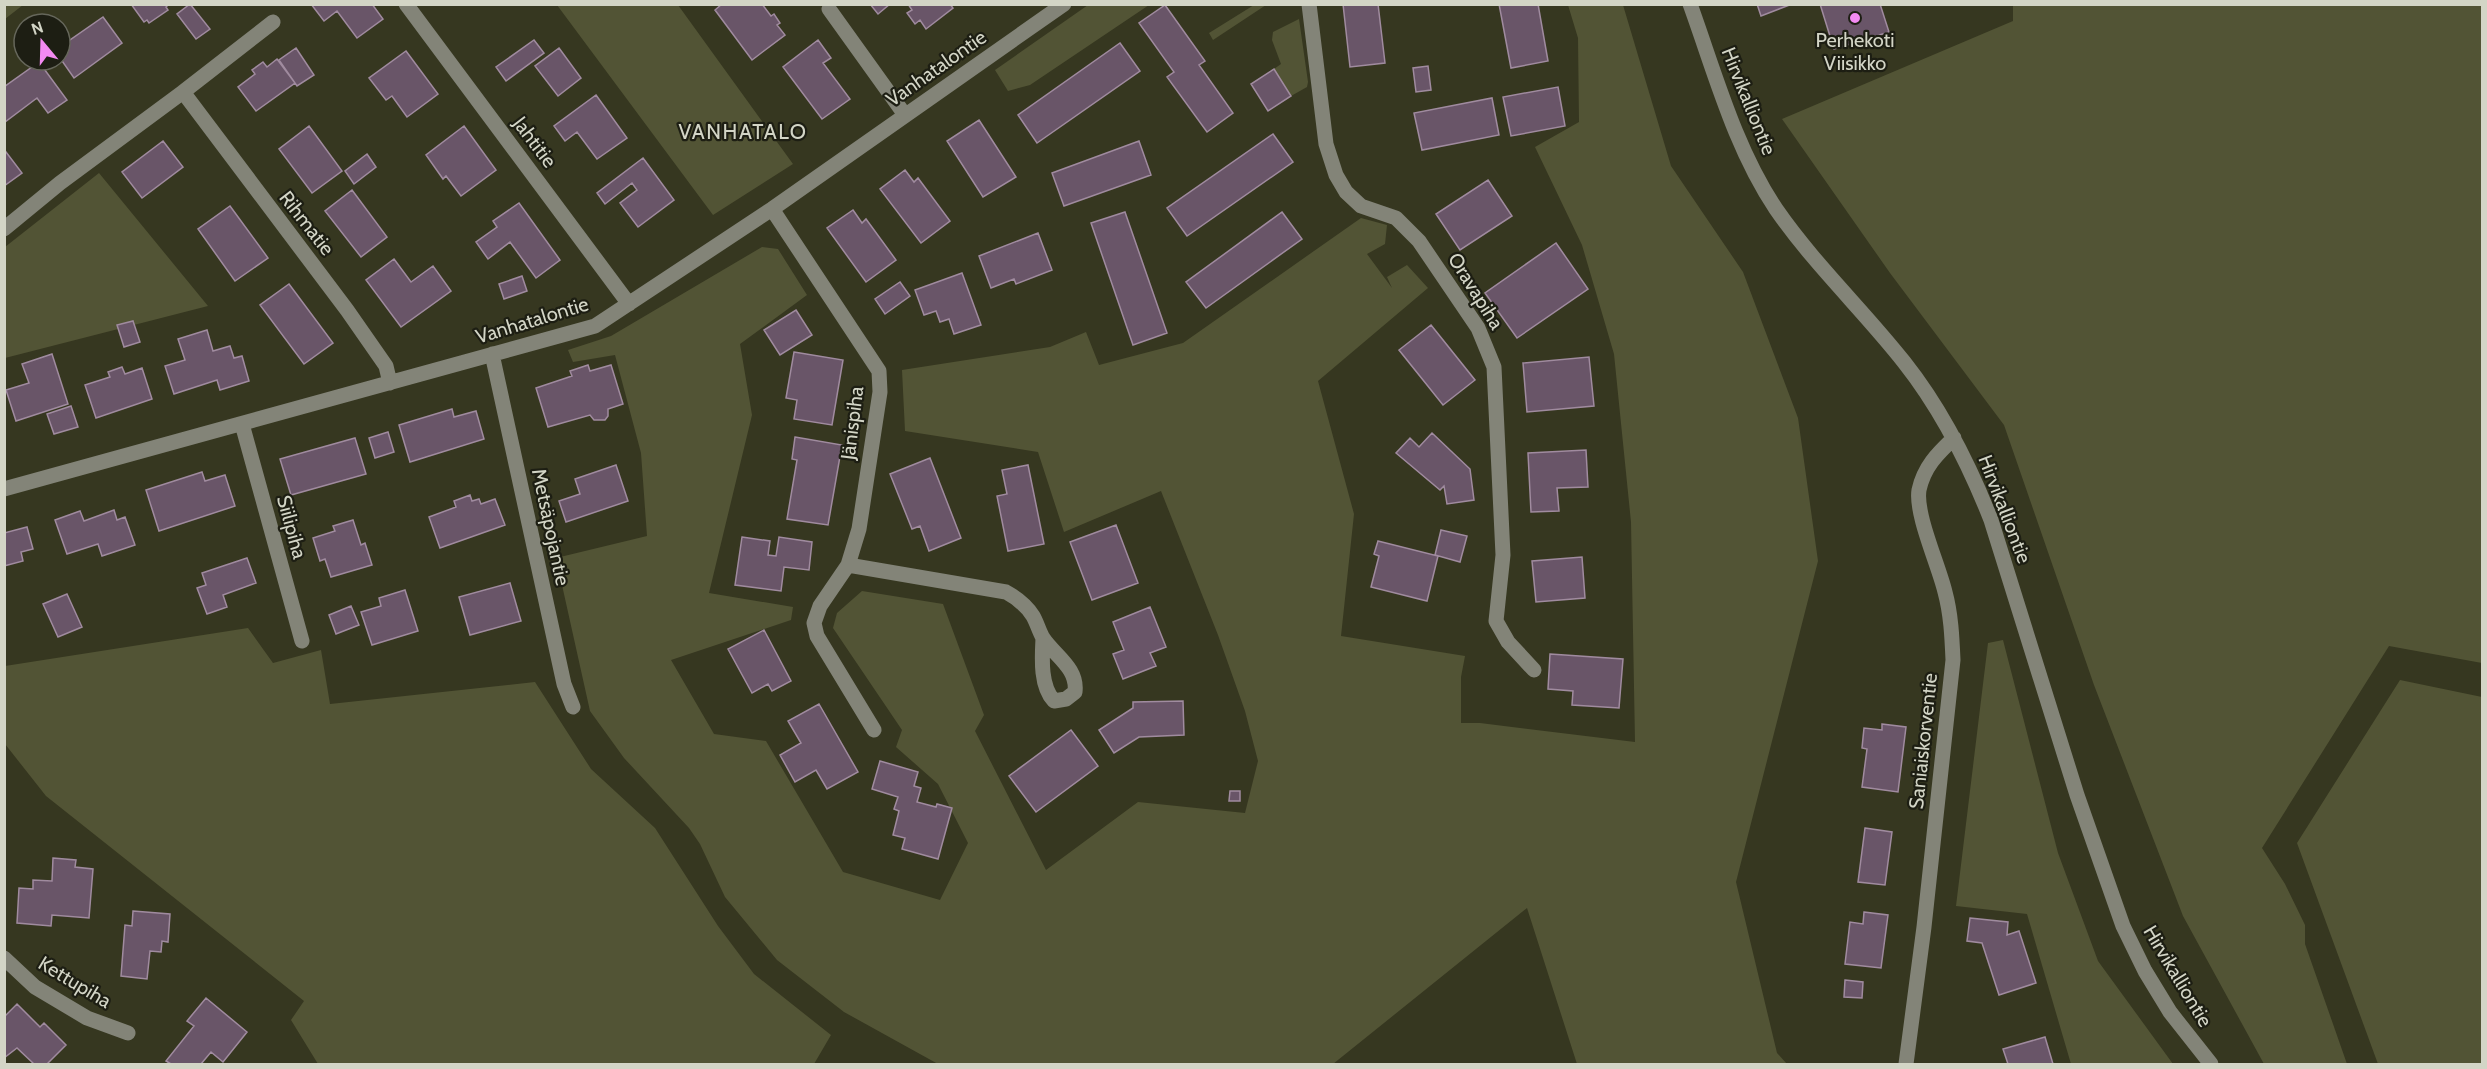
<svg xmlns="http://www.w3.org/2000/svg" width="2487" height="1069" font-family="Cabin,sans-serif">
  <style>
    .green { fill: #525435 }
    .building { fill: #695568; stroke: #a08b9f; stroke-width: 1.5 }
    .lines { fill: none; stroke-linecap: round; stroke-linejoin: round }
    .minor { stroke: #838478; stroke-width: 15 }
    .poi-dot { fill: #f38af2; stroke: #1d1e13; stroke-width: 2 }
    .labels { text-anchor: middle; stroke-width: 4.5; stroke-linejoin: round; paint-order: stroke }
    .poi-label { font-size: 20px; fill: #d3d5c6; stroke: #1d1e13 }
    .street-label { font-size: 20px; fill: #d3d5c6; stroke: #1d1e13 }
    .neighbourhood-label { font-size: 21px; letter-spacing: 1.5px; fill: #d3d5c6; stroke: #1d1e13 }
  </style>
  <rect width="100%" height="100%" fill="#363720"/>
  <path class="green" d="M5,4h18v1l-18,14z
    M557,5h121l115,159 -80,51z
    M1088,5h61l-119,80 -22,6 -13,-21z
    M1254,5h12l-53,35 -4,-7z
    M1568,5h55l48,161 72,106 55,146 20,143 -82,321 41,171 10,11h-210l-50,-156 -194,156h-395l-94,-52 -67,-52 -52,-63 -25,-53 -11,-16 -65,-70 -34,-47 -34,-153 91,-22 -6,-83 -26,-98 -42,7 -5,-12 43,-14 151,-89 16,2 29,46 -67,49 12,71 -43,178 84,14 -2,13 -120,40 43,74 52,7 77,131 97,28 28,-57 -30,-59 -42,-37 6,-17 -69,-102 4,-15 25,-22 81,13 41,111 -9,16 71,139 92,-68 107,11 13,-52 -13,-50 -27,-76 -57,-144 -97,41 -26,-80 -133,-21 -3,-61 148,-23 36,-15 13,33 84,-22 178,-125 26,7 -2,19 -18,10 25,34 -5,-11 20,-12 21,23 -110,93 36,133 -13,122 124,20 -4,21v46h19l155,19 -4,-220 -17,-168 -32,-109 -47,-98 44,-25 -1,-84z
    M2013,5h469v658l-93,-17 -127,202 23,36 20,41v19l42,120h-83l-81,-148 -89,-231 -90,-260 -114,-152 -108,-154 231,-98z
    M1299,19l9,63 -1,5 -16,9 -17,-27 7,-5 -9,-24 1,-8z
    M99,173l109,133 -203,52v-111z
    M248,628l25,35 48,-13 9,54 205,-22 56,87 64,59 63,98 36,48 77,61 -17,29h-496l-27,-44 13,-19 -258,-205 -41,-52v-78z
    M2003,640l55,213 40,108 75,103h-102l-44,-150 -71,-8 32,-263z
    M2400,680l82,17v367h-104l-81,-221z"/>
  <path class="building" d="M131,4h38l-3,3 2,3 -19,13 -2,-3 -3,2z
    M190,4l20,25 -14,10 -19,-25z
    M311,4h61l11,15 -26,19 -20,-27 -13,10z
    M722,4h40l9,12 3,-2 6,9 -3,2 8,10 -33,25 -37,-50z
    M870,4h20l-12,10z
    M908,4h42l3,4 -27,21 -6,-9 -5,4 -8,-11 5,-3z
    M1343,4h35l7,59 -35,4z
    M1499,4h39l10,57 -37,7z
    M1757,4h35l-31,12z
    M1820,4h60l9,28 -55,17z
    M1165,5l40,56 -6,4 34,48 -26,19 -40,-55 7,-5 -35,-49z
    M103,17l19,26 -48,35 -14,-20v-11z
    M534,40l10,13 -38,28 -10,-14z
    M818,40l13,18 -8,5 27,36 -28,20 -39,-52z
    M1120,43l20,28 -103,72 -19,-28z
    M296,48l18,27 -17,11 -18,-26z
    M559,48l22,30 -23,18 -23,-30z
    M406,51l32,43 -31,23 -15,-21 -6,4 -17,-22z
    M277,59l18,24 -39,28 -18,-24 17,-13 -3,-4 11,-8 4,5z
    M39,62l28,38 -19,13 -11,-15 -32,24 -1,-35z
    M1428,66l3,24 -15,2 -3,-24z
    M1274,69l17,27 -23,15 -17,-27z
    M1558,87l7,39 -54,10 -8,-39z
    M596,95l31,43 -30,21 -20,-27 -12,9 -11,-15z
    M1492,98l7,37 -77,15 -8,-37z
    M979,120l37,57 -33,20 -36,-56z
    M309,126l33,45 -30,22 -33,-44z
    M464,126l32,44 -35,26 -15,-20 -3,3 -17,-24z
    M1273,134l20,28 -106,74 -20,-28z
    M163,141l20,26 -41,31 -20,-26z
    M1139,141l12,34 -87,31 -12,-33z
    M6,152l16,21 -18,13v-32z
    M367,154l9,13 -22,17 -9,-13z
    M643,158l31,42 -36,27 -18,-24 17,-13 -5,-7 -27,21 -8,-11z
    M905,170l9,12 4,-4 32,43 -29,22 -41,-54z
    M1488,180l24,36 -52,34 -24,-36z
    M352,190l35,47 -26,20 -36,-46z
    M519,203l41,57 -24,18 -26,-36 -22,17 -12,-17 21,-15 -4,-6z
    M230,206l38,52 -33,23 -37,-52z
    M853,210l9,13 4,-4 30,41 -30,22 -39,-54z
    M1125,212l42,121 -34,12 -42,-122z
    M1282,212l20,27 -96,69 -20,-26z
    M1038,233l14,37 -36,14 -2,-5 -23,9 -12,-32z
    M1556,243l32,46 -71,49 -32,-45z
    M394,259l17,23 22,-16 18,25 -50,36 -35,-47z
    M962,273l19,52 -27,9 -5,-15 -9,3 -4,-11 -12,4 -9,-25z
    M522,276l5,15 -23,8 -5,-15z
    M900,282l10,14 -25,18 -10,-15z
    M289,284l44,59 -29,21 -44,-59z
    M796,310l16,25 -32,20 -16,-25z
    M133,321l7,21 -16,5 -7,-22z
    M1431,325l44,55 -32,25 -44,-55z
    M207,330l6,21 17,-5 4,12 8,-2 7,25 -29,9 -3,-10 -43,14 -9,-28 20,-6 -7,-21z
    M794,352l49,8 -11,65 -38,-6 3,-19 -11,-2z
    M52,354l16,50 -52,17 -10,-31 23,-7 -7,-19z
    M1589,357l5,49 -67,6 -4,-49z
    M588,365l2,6 21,-6 12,39 -15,5v7l-3,4h-11l-4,-5 -42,12 -12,-39 36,-12 -2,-5z
    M122,367l3,7 17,-6 10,31 -56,19 -11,-33 25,-8 -2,-5z
    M71,406l7,21 -24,7 -7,-20z
    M452,409l2,8 22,-6 8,28 -74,23 -11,-37z
    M388,432l6,20 -19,6 -6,-20z
    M1432,433l38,36 4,31 -27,4 -3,-18 -4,4 -44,-37 14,-15 9,9z
    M795,437l47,8 -14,80 -41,-6 10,-59 -5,-1z
    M355,438l11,36 -75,21 -11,-36z
    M1586,450l2,37 -31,1 2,23 -28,1 -3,-59z
    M930,458l31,80 -32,13 -9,-25 -8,3 -22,-55z
    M616,465l12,36 -62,21 -7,-21 21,-7 -5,-15z
    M1028,465l16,79 -36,7 -11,-55 10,-2 -5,-24z
    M202,472l3,9 20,-6 10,31 -76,25 -13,-41z
    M470,495l2,6 7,-2 2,5 14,-5 10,26 -65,23 -11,-31 27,-10 -2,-6z
    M114,510l3,10 8,-3 10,28 -33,11 -4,-12 -31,10 -12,-34 25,-9 4,10z
    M353,520l8,25 4,-2 7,22 -41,12 -6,-18 -5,2 -7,-23 22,-7 -2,-5z
    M1116,525l22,58 -46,17 -22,-58z
    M27,527l6,22 -12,3 2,9 -19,5v-33z
    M1441,530l26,6 -7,26 -25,-7z
    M742,537l28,4 -2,14 8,1 3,-19 33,5 -3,28 -25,-3 -3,24 -46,-6z
    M1378,541l60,15 -11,45 -56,-14 8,-31 -5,-2z
    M1582,557l3,41 -49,4 -4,-41z
    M247,558l9,25 -33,12 4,12 -20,7 -10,-26 9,-3 -4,-12z
    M510,583l11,38 -51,14 -11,-38z
    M405,590l13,41 -46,14 -11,-33 20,-6 -2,-8z
    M67,594l15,33 -24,10 -15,-33z
    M351,606l8,19 -23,9 -7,-19z
    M1150,607l16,40 -16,6 6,13 -33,13 -10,-25 11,-4 -11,-28z
    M764,630l27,51 -19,10 -4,-7 -16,9 -24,-44z
    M1550,654l73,5 -4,49 -47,-3 1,-14 -25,-2z
    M1183,701l1,34 -45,2 -25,16 -15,-23 34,-22v-6z
    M819,704l39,68 -31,17 -11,-19 -21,12 -15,-27 21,-12 -13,-22z
    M1882,724l24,3 -8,65 -36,-5 5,-38 -5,-1 2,-20 18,2z
    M1071,730l27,36 -62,46 -27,-36z
    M880,761l38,11 -4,14 7,2 -4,14 19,5 1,-3 15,4 -14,51 -36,-10 3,-11 -12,-3 6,-24 -5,-2 4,-12 -26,-8z
    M1230,791h10v10h-11z
    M1865,828l27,4 -7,53 -27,-3z
    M53,858l23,2 -1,7 18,2 -4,49 -37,-3 -1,11 -34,-3 2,-35 14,1v-9l19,1z
    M133,911l37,3 -2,28 -6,-1 -1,11 -11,-1 -3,28 -26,-3 4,-51 7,1z
    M1864,912l24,3 -7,53 -36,-4 5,-42 13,2z
    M1970,918l38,4 -1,13 12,-4 17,52 -37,12 -17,-52 -15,-2z
    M1845,980l18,2 -1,16 -18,-1z
    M206,998l41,34 -24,30 -12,-10 -10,12h-30l-5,-3 28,-35 -7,-5z
    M17,1004l23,23 4,-4 22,22 -19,19h-13l-17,-16 -13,10v-41z
    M2045,1037l8,27h-45l-5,-15z"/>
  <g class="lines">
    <path class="minor" d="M406,4l223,300
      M1309,4l17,140 10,31 10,17 15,14 35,12 23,23 59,87 16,39 9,188 -7,66 12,21 26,28
      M1690,4c25,69 45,144 86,205 38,55 87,101 128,153 38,48 65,102 87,158l86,275 46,131 22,45 25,41 41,52
      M829,9l76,106
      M273,22l-90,70 164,218 39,56 4,17
      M772,209l107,162 1,21 -21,137 -11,36 -28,41 -6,17 3,13 57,94
      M4,229l56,-46 123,-91
      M492,354l72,330 9,23
      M242,424l60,217
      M4,489l591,-163 177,-117 292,-205
      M848,565l158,27c11,6 20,13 27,24 4,7 6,15 10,22 12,18 35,30 32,54l-9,7 -12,2c-14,-15 -12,-43 -11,-63
      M4,958l31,29 52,31 41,15
      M1906,1064l18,-137 29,-267c-1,-23 -2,-46 -8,-68 -6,-26 -30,-78 -26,-102 5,-23 18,-36 35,-52"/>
  </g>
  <circle class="poi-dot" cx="1855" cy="18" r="6"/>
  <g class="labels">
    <g class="poi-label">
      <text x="1855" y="47">Perhekoti<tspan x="1855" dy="23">Viisikko</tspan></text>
    </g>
    <g class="street-label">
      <text transform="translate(936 68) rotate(-35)" y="7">Vanhatalontie</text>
      <text transform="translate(1749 101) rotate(68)" y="7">Hirvikalliontie</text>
      <text transform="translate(535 142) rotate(53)" y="7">Jahtitie</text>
      <text transform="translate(307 223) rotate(52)" y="7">Rihmatie</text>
      <text transform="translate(1476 291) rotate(58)" y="7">Oravapiha</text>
      <text transform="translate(532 320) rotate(-17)" y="7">Vanhatalontie</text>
      <text transform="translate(852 423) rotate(-83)" y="7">Jänispiha</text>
      <text transform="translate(2005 509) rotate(69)" y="7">Hirvikalliontie</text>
      <text transform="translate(292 527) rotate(75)" y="7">Siilipiha</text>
      <text transform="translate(551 527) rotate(78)" y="7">Metsäpojantie</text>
      <text transform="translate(1923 741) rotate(-84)" y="7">Saniaiskorventie</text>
      <text transform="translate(2178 976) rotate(59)" y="7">Hirvikalliontie</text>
      <text transform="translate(75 982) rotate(31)" y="7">Kettupiha</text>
    </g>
    <g class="neighbourhood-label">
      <text x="743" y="139">VANHATALO</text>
    </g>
  </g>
  <rect width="2487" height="1069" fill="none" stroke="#d3d5c6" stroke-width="12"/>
  <g transform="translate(42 42) rotate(341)"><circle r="28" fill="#1d1e13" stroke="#66675b" stroke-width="1.5"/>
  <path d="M0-4.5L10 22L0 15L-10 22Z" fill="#f38af2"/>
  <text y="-9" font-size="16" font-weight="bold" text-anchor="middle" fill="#d3d5c6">N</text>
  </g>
</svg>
